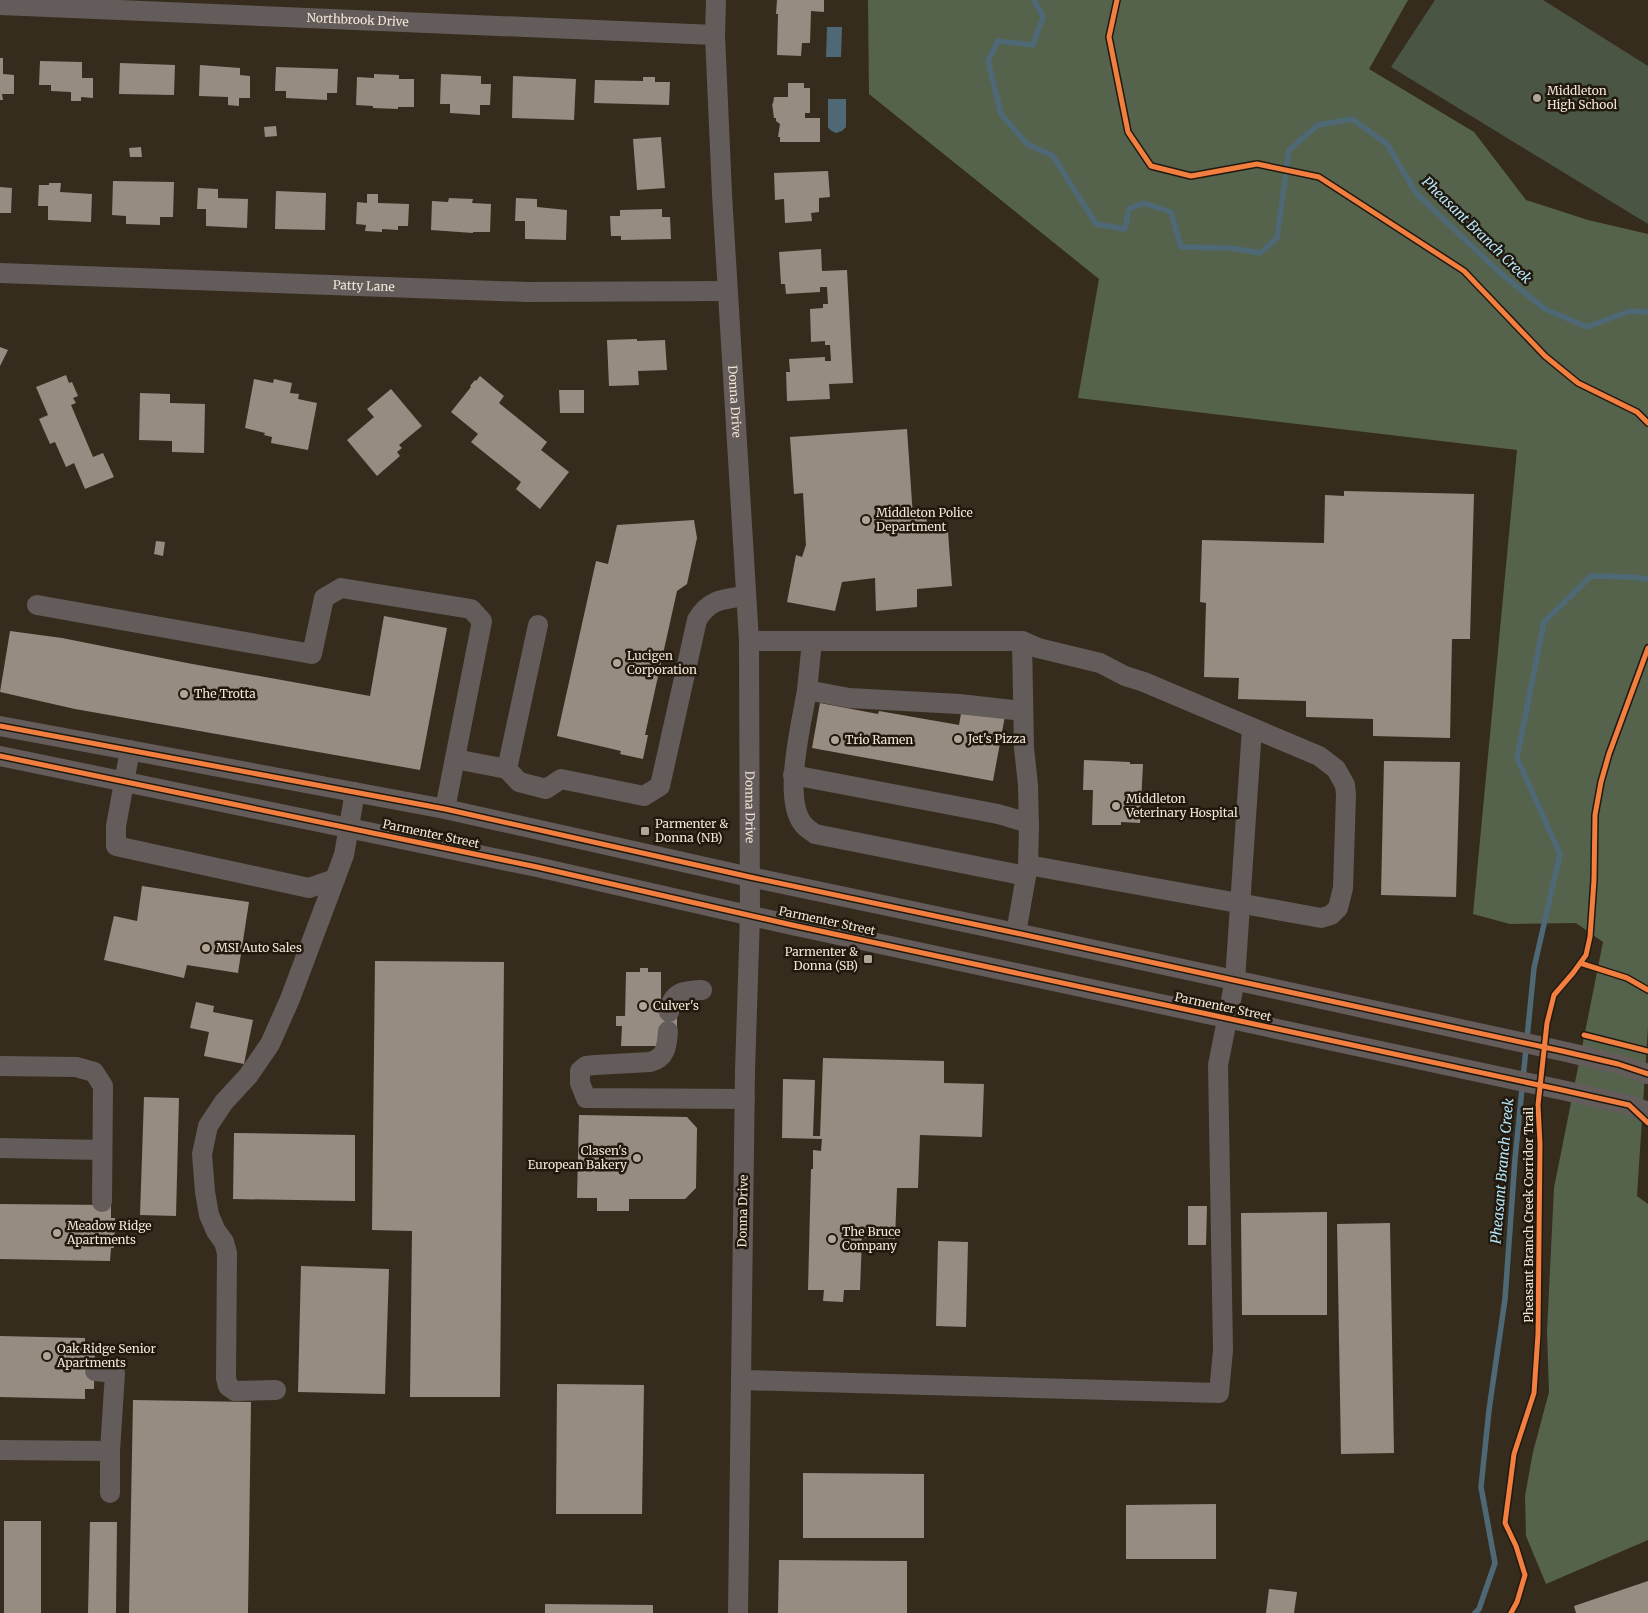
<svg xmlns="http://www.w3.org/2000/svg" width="1648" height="1613" font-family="Merriweather,serif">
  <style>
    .green { fill: #4b5544 }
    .forest { fill: #55634d }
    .water { fill: #4e6975 }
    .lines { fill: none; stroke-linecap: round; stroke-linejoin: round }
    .stream { stroke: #4e6975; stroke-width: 5.5 }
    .building { fill: #968c82 }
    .minor { stroke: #635c5a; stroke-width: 20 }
    .cycleway-casing { stroke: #21190d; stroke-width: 8 }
    .cycleway { stroke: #f27e40; stroke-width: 5 }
    .poi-dot { fill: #b0a596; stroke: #21190d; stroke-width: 2 }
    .labels { text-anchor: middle; stroke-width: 5; stroke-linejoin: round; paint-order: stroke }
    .street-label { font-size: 12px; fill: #f2e6d6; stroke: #21190d }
    .poi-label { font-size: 12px; fill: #f2e6d6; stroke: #21190d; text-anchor: start }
    .water-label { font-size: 14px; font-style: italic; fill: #b5e5fb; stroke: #21190d }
  </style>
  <rect width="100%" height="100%" fill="#362c1e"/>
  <path class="green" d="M1435,0h108l105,66v158l-257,-157z"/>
  <path class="forest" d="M868,0h540l-39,69 105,63 52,68 62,20 60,14v793l-11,169 11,8v336l-102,44 -20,-48 -1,-40 8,-44 16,-60 -2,-60 7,-144 49,-246 -27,-19 -66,1 -37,-10 44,-464 -439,-52 21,-119 -230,-185z"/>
  <path class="water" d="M827,27h15l-1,30h-15z
    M828,99h18v28l-4,4 -6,2 -6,-3 -2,-3z"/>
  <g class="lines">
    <path class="stream" d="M1034,0l9,17 -10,28 -35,-4 -10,20 13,53 26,30 26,12 43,68 29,5 4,-20 14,-6 28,9 10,35 50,1 29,5 17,-15 12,-88 29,-25 34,-6 35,25 29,49 83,79 46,37 42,18 43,-16 18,1
      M1475,1613l4,-4 16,-46 -14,-76 8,-77 16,-111 10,-140 19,-191 26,-114 -43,-96 27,-136 47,-46 41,1 16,2"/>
  </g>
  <path class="building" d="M777,0h47v12l-13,-1 -1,32h-8l-1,13 -24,-1 1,-41h-2z
    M0,58h3v16l11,1v19h-12l1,6h-3z
    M40,61l42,1v16h11v20l-12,-1v4h-10v-9l-20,-1v-6h-12z
    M120,63l55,2 -1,30 -55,-1z
    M200,65l40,3v7l10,1v22h-11v8l-11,-1v-8l-29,-1z
    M276,67l62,2 -1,24h-10v7l-41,-2v-7h-11z
    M374,74l25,1v4h15v28h-16v2l-25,-1v-2l-17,-1 1,-28 17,1z
    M441,74l40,2v8h10l-1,21h-10v10l-30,-2v-9h-10z
    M513,76l63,3 -2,41 -62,-2z
    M643,77h12v5h15l-1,23 -75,-2 1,-23 48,1z
    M788,83h16v5h6v25h-5v5h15v24h-40v-5h-2l2,-13 -4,-3v-3h-2l-2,-15 1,1 1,-7h14z
    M276,126l1,10 -12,1 -1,-10z
    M661,137l4,51 -28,2 -4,-51z
    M141,147l1,10h-12l-1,-9z
    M828,171l2,26 -11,1v14l-8,1 1,8 -27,2 -1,-24 -9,1 -1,-27z
    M113,181l61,1 -1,35h-13v8l-34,-1v-8l-14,-1z
    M49,183h12l-1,9 32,2 -1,28 -43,-2v-14h-10l1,-21h10z
    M0,187l12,1 -1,25h-11z
    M198,188l20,1v9l30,1 -1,29 -41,-2v-17h-9z
    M276,191l50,2 -1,37 -50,-1z
    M367,194h11v9l31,1 -1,22h-10v4l-16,-1v3l-17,-1 1,-6 -10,-1 1,-22 10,1z
    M449,198l24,1 -1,4 19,1 -1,28h-17v1l-42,-3 1,-29 16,1z
    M516,198l21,1v8l30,3 -1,30 -41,-1v-18h-10z
    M662,209v8h8l1,22 -50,1v-4h-10l-1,-20h10v-6z
    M821,249l1,22 25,-1 6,113 -24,1 1,15 -43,2 -1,-29h4l-1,-13 36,-2v4h6l-1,-16h-5v-4l-14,1 -1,-33 13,-1v-4h5l-1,-17h-7v5l-34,2 -1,-10h-4l-2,-32z
    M637,339v2l28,-1 2,30 -29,1 1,14 -30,1 -2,-46z
    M0,347l8,3 -8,16z
    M66,375l3,8 3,-1 6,14 -5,2 3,5 -5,2 22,52 10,-4 11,24 -29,12 -11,-26 -8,4 -11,-25 -5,2 -11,-25 9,-4 -12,-28z
    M480,376l24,20 -5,7 48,39 -6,8 28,22 -29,37 -24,-20 5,-7 -50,-40 7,-8 -27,-22 20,-25 -1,-1 5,-6 1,1z
    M254,379l19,4 1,-4 18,4 -2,10 9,1 -1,5 19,4 -9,47 -37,-7 1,-6 -8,-2 1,-2 -20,-5z
    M391,389l31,37 -23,19 3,3 -5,4 3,4 -23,20 -30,-36 27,-23 -7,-8z
    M559,390h25v23h-24z
    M140,393l30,1v9l35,1 -1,49 -32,-1v-11l-33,-1z
    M907,429l6,88 13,-1 2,17 20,-1 4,54 -35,3v18l-41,4 -1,-33 -33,4 -7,29 -48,-9 9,-47 6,2 4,-12 -3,-52 -9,1 -4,-57z
    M1344,491l130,3 -4,145h-18l-2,99 -77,-2v-17l-67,-2v-16l-68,-2 1,-21 -35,-1 2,-74 -6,-1 2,-62 122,3 1,-48 19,1z
    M694,520l3,18 -10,46 -10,7 -32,144h3l-5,24 -23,-5 1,-3 -64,-15 39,-175 12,3 9,-39z
    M156,541l9,1 -2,14 -9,-2z
    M384,616l63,12 -27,142 -345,-61 -75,-17 10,-61 52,7 125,25 183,33z
    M820,703l58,11 1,-3 80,14 3,-17 43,8 -12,65 -181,-33z
    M1084,760l46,2v2h13l-3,59 -19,-1v3h-29l1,-35h-10z
    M1384,761l76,1 -4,135 -75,-2z
    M142,886l107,16 -11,71 -51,-8 -3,13 -80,-18 10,-44 23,5z
    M375,961l129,1 -4,435h-90l2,-166 -40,-1z
    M640,968h8v4h13v36l16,4v19l-16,15h-40l1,-20h-6v-10h9l1,-44h14z
    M196,1002l18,4 -1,6 40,8 -9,44 -40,-8 5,-24 -19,-4z
    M823,1058l121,3v22l40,1 -2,53 -62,-2 -2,53h-21l-2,51 -33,-1 -2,52h-16l-1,12 -20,-1 1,-11h-16l3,-121h2v-19l8,1 1,-12 -40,-1 1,-59 32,1 -2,56h7z
    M144,1097l35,1 -3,118 -36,-1z
    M579,1115l108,2 10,11 -1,60 -11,11h-56v12h-32v-13h-20z
    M234,1133l121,2v66l-122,-2z
    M0,1204l111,1v13h4l-1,30h-3l-1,13 -110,-2z
    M1188,1206h19l-1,39h-18z
    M1327,1212v103h-85l-1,-102z
    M1390,1223l4,230 -53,1 -4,-230z
    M938,1241l30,1 -2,85 -30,-1z
    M301,1266l88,3 -4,125 -87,-2z
    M0,1336l85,2v4h10l-1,47h-9v10l-85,-2z
    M557,1384l87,1 -2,129h-86z
    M133,1400l118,2 -3,211h-119z
    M803,1473l121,1v64h-121z
    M1216,1504v55h-90v-54z
    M4,1521h37v92h-37z
    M90,1522h27l-1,91h-28z
    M779,1560l128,1v52h-129z
    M1648,1581v32h-72l-2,-7z
    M1269,1589l28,3 -3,21h-28z
    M545,1604l108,1v8h-108z"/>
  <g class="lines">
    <g class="minor">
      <path id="s1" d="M716,0l-1,35 7,159 27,447 1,274 -5,156 -7,542"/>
      <path id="s2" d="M0,5l715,30"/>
      <path id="s3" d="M0,273l527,19 200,-1"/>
      <path d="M37,605l275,49 12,-56 17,-10 130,21 11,12 -37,188"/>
      <path d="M538,625l-31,144 12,13 27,7 15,-10 83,17 16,-10 37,-166c12,-21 27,-21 49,-24"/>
      <path d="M749,641h273l16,7 62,15 25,13 19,6 175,74 17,13 9,16 1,10 -3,93 -5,20 -7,7 -10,3 -293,-53"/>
      <path d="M807,690l5,-48"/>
      <path d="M1023,711l-64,-7 -110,-6 -42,-8c-5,32 -25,108 -4,134 3,4 8,7 12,10l211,42"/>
      <path d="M0,726l445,83 305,68 266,56 546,118 56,13 30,10"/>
      <path d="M130,750l-14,76v20l193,42 26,-9"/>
      <path d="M0,756l537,111 255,58 770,165 67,15 19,7"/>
      <path d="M455,759l52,10"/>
      <path d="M793,775l205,39 31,9"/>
      <path d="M1016,933l12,-68 1,-37 -1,-43 -4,-37 -2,-107"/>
      <path d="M669,1012c3,-21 15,-21 33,-22"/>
      <path d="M668,1031c-1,15 -2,27 -18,31l-55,3 -9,1 -6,5v12l6,15 159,1"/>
      <path d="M0,1066l76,1 18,5 9,14 -1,116"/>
      <path d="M0,1148l102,2"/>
      <path d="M95,1371l20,2 -5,78"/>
      <path d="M741,1380l478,13 4,-43 -5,-285 17,-85 17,-252"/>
      <path d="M276,1390l-41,1 -7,-5 -2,-8 1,-125 -3,-11 -8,-11 -7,-16 -4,-23 -3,-38 6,-28 16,-24 24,-26 22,-32 20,-45 54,-144 11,-63"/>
      <path d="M0,1450l110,1v42"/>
    </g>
    <defs>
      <path id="cycleway" d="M1117,0l-8,37 19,95 23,34 40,10 66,-12 62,13 145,94 81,85 33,27 59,29 11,11
        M0,726l445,83 305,68 266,56 546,118 56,13 30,10
        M0,756l537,111 255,58 770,165 67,15 19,18
        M1580,963l47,15 21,12
        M1584,1035l64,16
        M1511,1613l6,-11 8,-27 -9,-29 -11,-23 9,-69 20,-61 4,-59 2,-190 -2,-39 9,-82 7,-28 19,-22 13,-18 4,-18 4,-57 1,-65 6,-33 8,-28 39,-106"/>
    </defs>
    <use href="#cycleway" class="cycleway-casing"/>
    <use href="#cycleway" class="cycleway"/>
  </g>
  <g class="poi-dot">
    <circle cx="1537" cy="98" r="5"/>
    <circle cx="866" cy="520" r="5"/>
    <circle cx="617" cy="663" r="5"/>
    <circle cx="184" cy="694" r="5"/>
    <circle cx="958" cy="739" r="5"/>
    <circle cx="835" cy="740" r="5"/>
    <circle cx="1116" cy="806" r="5"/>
    <rect x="640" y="826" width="10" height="10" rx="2.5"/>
    <circle cx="206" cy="948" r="5"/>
    <rect x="863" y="954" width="10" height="10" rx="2.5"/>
    <circle cx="643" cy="1006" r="5"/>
    <circle cx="637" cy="1158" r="5"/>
    <circle cx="57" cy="1233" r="5"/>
    <circle cx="832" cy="1239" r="5"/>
    <circle cx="47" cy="1356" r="5"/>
  </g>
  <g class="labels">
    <g class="street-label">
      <text dy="4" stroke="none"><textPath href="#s2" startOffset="358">Northbrook Drive</textPath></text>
      <text dy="4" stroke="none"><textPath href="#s3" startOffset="364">Patty Lane</textPath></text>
      <text dy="4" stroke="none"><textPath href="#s1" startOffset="402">Donna Drive</textPath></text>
      <text dy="4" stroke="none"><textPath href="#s1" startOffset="808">Donna Drive</textPath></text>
      <text transform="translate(431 834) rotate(12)" y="4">Parmenter Street</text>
      <text transform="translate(827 921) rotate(12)" y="4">Parmenter Street</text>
      <text transform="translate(1223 1007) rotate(12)" y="4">Parmenter Street</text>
      <text transform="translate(743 1211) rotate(-89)" y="4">Donna Drive</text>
      <text transform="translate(1529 1215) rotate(-90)" y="4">Pheasant Branch Creek Corridor Trail</text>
    </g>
    <g class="poi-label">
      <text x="1547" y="95">Middleton<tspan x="1547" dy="14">High School</tspan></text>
      <text x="876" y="517">Middleton Police<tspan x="876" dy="14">Department</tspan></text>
      <text x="627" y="660">Lucigen<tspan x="627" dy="14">Corporation</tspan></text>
      <text x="194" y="698">The Trotta</text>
      <text x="968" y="743">Jet's Pizza</text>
      <text x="845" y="744">Trio Ramen</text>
      <text x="1126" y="803">Middleton<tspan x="1126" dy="14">Veterinary Hospital</tspan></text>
      <text x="655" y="828">Parmenter &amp;<tspan x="655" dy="14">Donna (NB)</tspan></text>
      <text x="216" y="952">MSI Auto Sales</text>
      <text x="858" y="956" text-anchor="end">Parmenter &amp;<tspan x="858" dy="14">Donna (SB)</tspan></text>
      <text x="653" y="1010">Culver's</text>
      <text x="627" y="1155" text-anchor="end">Clasen's<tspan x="627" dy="14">European Bakery</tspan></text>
      <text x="67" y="1230">Meadow Ridge<tspan x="67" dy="14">Apartments</tspan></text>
      <text x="842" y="1236">The Bruce<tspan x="842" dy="14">Company</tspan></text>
      <text x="57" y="1353">Oak Ridge Senior<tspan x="57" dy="14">Apartments</tspan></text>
    </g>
    <g class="water-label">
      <text transform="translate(1477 230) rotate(44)" y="5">Pheasant Branch Creek</text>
      <text transform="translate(1502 1171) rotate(-85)" y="5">Pheasant Branch Creek</text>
    </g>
  </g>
</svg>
